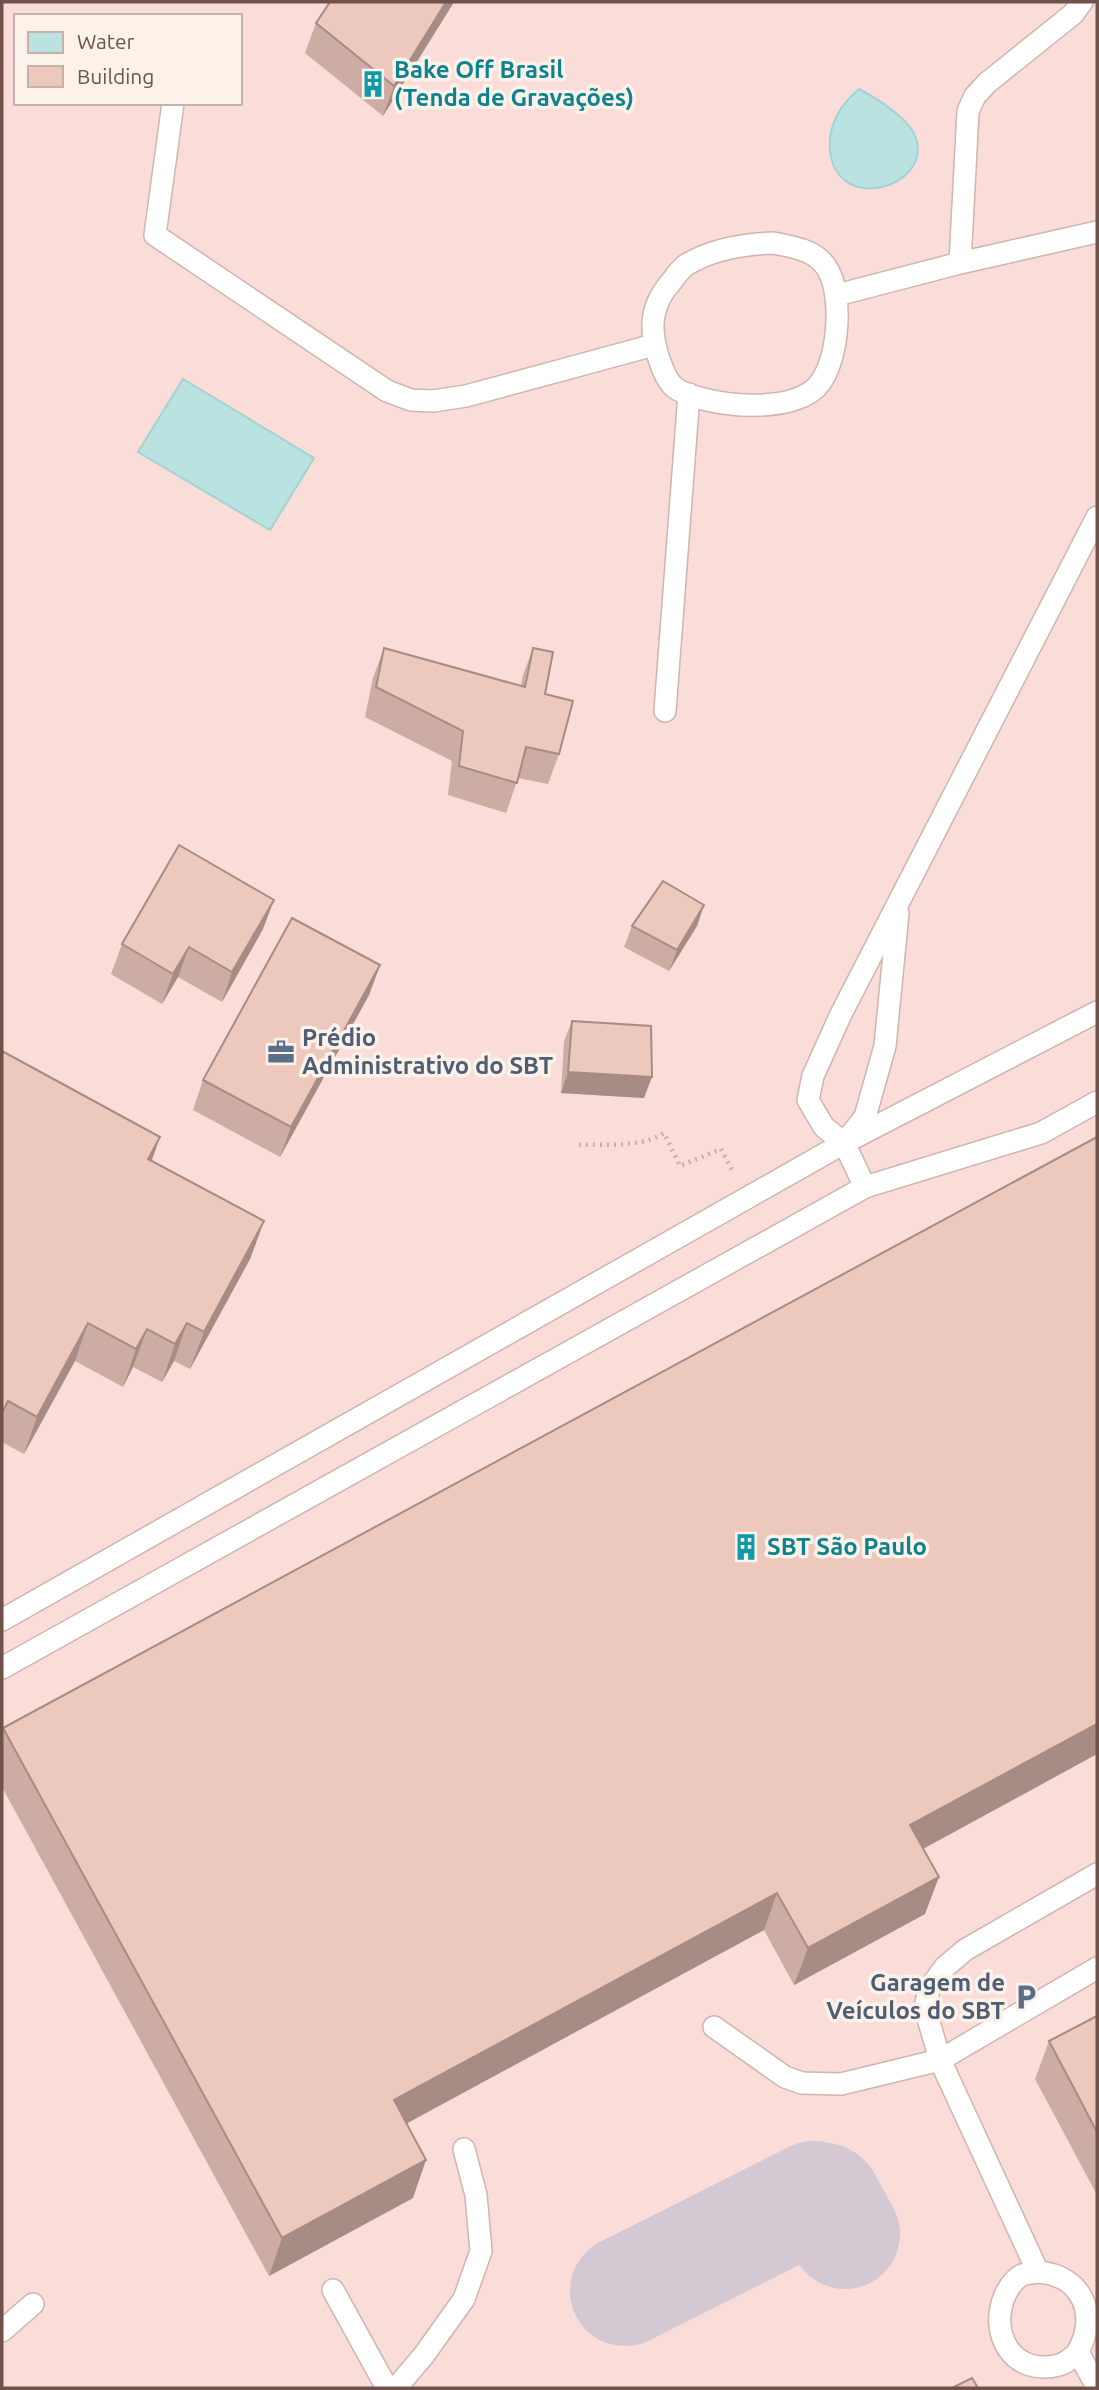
<svg xmlns="http://www.w3.org/2000/svg" width="1099" height="2390" font-family="Ubuntu,sans-serif">
  <style>
    .commercial { fill: #fadcd8; fill-rule: evenodd }
    .water { fill: #bae2e1; stroke: #a1d3d2; stroke-width: 2 }
    .lines { fill: none; stroke-linecap: round; stroke-linejoin: round }
    .taxiway { stroke: #d4c8d2; stroke-width: 110 }
    .lane-casing { stroke: #cdb6ae; stroke-width: 24 }
    .path { stroke: #d2aca1; stroke-width: 4.5; stroke-dasharray: 2 5; stroke-linecap: butt }
    .lane { stroke: #fff; stroke-width: 21 }
    .wall { fill: #ccaca3 }
    .shaded-wall { fill: #a68c84 }
    .building { fill: #edc8bd; stroke: #a68c84; stroke-width: 2 }
    .labels { text-anchor: middle; stroke-width: 7; stroke-linejoin: round; paint-order: stroke }
    .culture-label { font-size: 24px; font-weight: bold; fill: #0d838f; stroke: #fdf2e9; text-anchor: start }
    .service-label { font-size: 24px; font-weight: bold; fill: #4e5e75; stroke: #fdf2e9; text-anchor: start }
  </style>
  <rect width="100%" height="100%" fill="#faede3"/>
  <path class="commercial" d="M2,2h1095v2386h-1095zM16,16h224v87h-224z"/>
  <path class="water" d="M859,89c17,9 50,29 57,49 16,50 -80,77 -86,12 -2,-25 10,-45 29,-61z
    M183,379l131,79 -44,72 -132,-78z"/>
  <g class="lines">
    <path class="taxiway" d="M625,2291l189,-95 10,2 3,3 18,33"/>
    <defs>
      <path id="lane" d="M173,103l-18,132 232,156 24,9 22,1 33,-5 188,-51
        M773,243c21,4 44,7 55,27 16,27 11,102 -16,121 -27,19 -77,16 -109,8 -8,-2 -22,-6 -29,-12 -7,-6 -12,-19 -15,-28 -10,-30 -9,-54 13,-78 4,-6 9,-12 14,-16 26,-16 57,-21 87,-22z
        M960,263l8,-152 7,-15 12,-13 86,-69 9,-12
        M837,295l123,-32 137,-31
        M665,711l24,-317
        M848,1138l17,-21 20,-71 13,-133
        M865,1187l-21,-44 -20,-16 -16,-27 5,-24 28,-62 256,-497
        M2,1620l842,-477 253,-131
        M2,1668l863,-481 176,-54 56,-31
        M714,2027l71,50 17,6 39,1 99,-24 157,-92
        M1038,2272l-98,-212 -15,-52 4,-19 16,-22 20,-17 132,-76
        M1038,2272c45,3 61,44 39,81 -5,5 -11,10 -18,12 -45,12 -71,-30 -54,-70 4,-8 9,-16 17,-20 5,-2 11,-2 16,-3z
        M333,2290l54,98
        M2,2331l31,-27
        M1078,2352l19,35
        M396,2388l28,-33 40,-56 17,-48 -5,-56 -12,-46"/>
    </defs>
    <use href="#lane" class="lane-casing"/>
    <path class="path" d="M579,1145c27,-1 61,3 85,-12l16,33 41,-17 12,23"/>
    <use href="#lane" class="lane"/>
  </g>
  <path class="wall" d="M330,2h124l-71,114 -78,-63 11,-30z
    M384,648l137,38 1,-8 11,-30 26,106 -11,30 -30,-6 -12,35 -58,-18 4,-34 -87,-44 8,-39z
    M704,905l-7,21 -28,45 -45,-24 8,-21z
    M263,929l-41,73 -44,-25 -16,27 -51,-30 11,-30z
    M380,965l-11,30 -89,162 -87,-47 10,-30z
    M572,1021l72,77 -83,-5 3,-52z
    M2,1051l158,86 -9,24 113,60 -14,38 -60,110 -16,-8 -12,21 -29,-15 -10,20 -48,-26 -51,93 -22,-12z
    M1097,1137v617l-174,95 2,65 -131,71 -30,-55 -358,193 7,75 -144,78 -267,-489v-55l1,-4z
    M1097,2016v179l-62,-116 14,-38z"/>
  <path class="shaded-wall" d="M446,2h8l-71,114 11,-30z
    M274,900l-11,29 -41,73 10,-30z
    M704,905l-7,21 -28,45 8,-21z
    M189,947l-11,30 -16,27 11,-30z
    M380,965l-11,30 -89,162 11,-30z
    M568,1072l84,5 -8,21 -83,-5z
    M160,1137l-13,37 1,-15z
    M264,1221l-14,38 -60,110 14,-37z
    M88,1323l-13,38 -51,93 13,-37z
    M187,1323l-13,38 -12,21 13,-38z
    M147,1329l-14,38 -10,20 13,-38z
    M1097,1724v30l-200,109 13,-38z
    M939,1877l-14,37 -131,71 14,-37z
    M777,1893l-13,37 -384,208 14,-38z
    M426,2160l-13,38 -144,78 13,-38z"/>
  <path class="building" d="M330,2h116l-52,84 -78,-63z
    M384,648l141,39 8,-39 20,4 -8,42 28,7 -14,53 -33,-7 -9,36 -58,-17 4,-35 -87,-44z
    M179,845l95,55 -42,72 -43,-25 -16,27 -51,-30z
    M663,881l41,24 -27,45 -45,-24z
    M292,918l88,47 -89,162 -88,-47z
    M572,1021l79,5 1,51 -84,-5z
    M2,1051l158,86 -12,22 116,62 -60,111 -17,-9 -12,21 -28,-15 -11,20 -48,-26 -51,94 -29,-16 -6,12z
    M1097,1137v587l-187,101 29,52 -131,71 -31,-55 -383,207 32,60 -144,78 -279,-510z
    M1097,2016v116l-48,-91z
    M972,2378l6,10h-26z"/>
  <defs>
    <symbol id="building-bare" viewBox="-9 -9 18 18"><path d="M-4-6H4V6H1V3H-1V6H-4ZM-2.5-4.3h1.7v1.8h-1.7ZM.8-4.3h1.7v1.8H.8ZM-2.5-1h1.7V.8h-1.7ZM.8-1h1.7V.8H.8Z" fill="#0f9aa8" stroke="#fdf2e9" stroke-width="2.5" paint-order="stroke"/></symbol>
    <symbol id="office-bare" viewBox="-9 -9 18 18"><path d="M-6-3h4V-5.5h4V-3h4V5H-6ZM-1-4.5V-3h2v-1.5ZM-6 0V1H6V0Z" fill="#5c6f8a" stroke="#fdf2e9" stroke-width="2.5" paint-order="stroke"/></symbol>
    <symbol id="parking-bare" viewBox="-9 -9 18 18"><path d="M-3.5-5.5H1a3.5 3.5 0 0 1 0 7H-1V5.5H-3.5ZM-1-3.4V-.6H.8a1.4 1.4 0 0 0 0-2.8Z" fill="#5c6f8a" stroke="#fdf2e9" stroke-width="2.5" paint-order="stroke"/></symbol>
  </defs>
  <g fill-rule="evenodd">
    <use href="#building-bare" x="354" y="65" width="38" height="38"/>
    <use href="#office-bare" x="262" y="1033" width="38" height="38"/>
    <use href="#building-bare" x="727" y="1528" width="38" height="38"/>
    <use href="#parking-bare" x="1007" y="1978" width="38" height="38"/>
  </g>
  <g class="labels">
    <g class="culture-label">
      <text x="394" y="78">Bake Off Brasil<tspan x="394" dy="28">(Tenda de Gravações)</tspan></text>
      <text x="767" y="1555">SBT São Paulo</text>
    </g>
    <g class="service-label">
      <text x="302" y="1046">Prédio<tspan x="302" dy="28">Administrativo do SBT</tspan></text>
      <text x="1005" y="1991" text-anchor="end">Garagem de<tspan x="1005" dy="28">Veículos do SBT</tspan></text>
    </g>
  </g>
  <rect width="1099" height="2390" fill="none" stroke="#70524b" stroke-width="7"/>
  <rect x="14" y="14" width="228" height="91" fill="#fdf2e9" stroke="#c5b2aa" stroke-width="2"/>
  <rect x="28" y="32" width="35" height="21" fill="#bae2e1" stroke="#c5b2aa" stroke-width="2"/>
  <text x="77" y="49" font-size="21" fill="#70524b">Water</text>
  <rect x="28" y="66" width="35" height="21" fill="#edc8bd" stroke="#c5b2aa" stroke-width="2"/>
  <text x="77" y="84" font-size="21" fill="#70524b">Building</text>
</svg>
